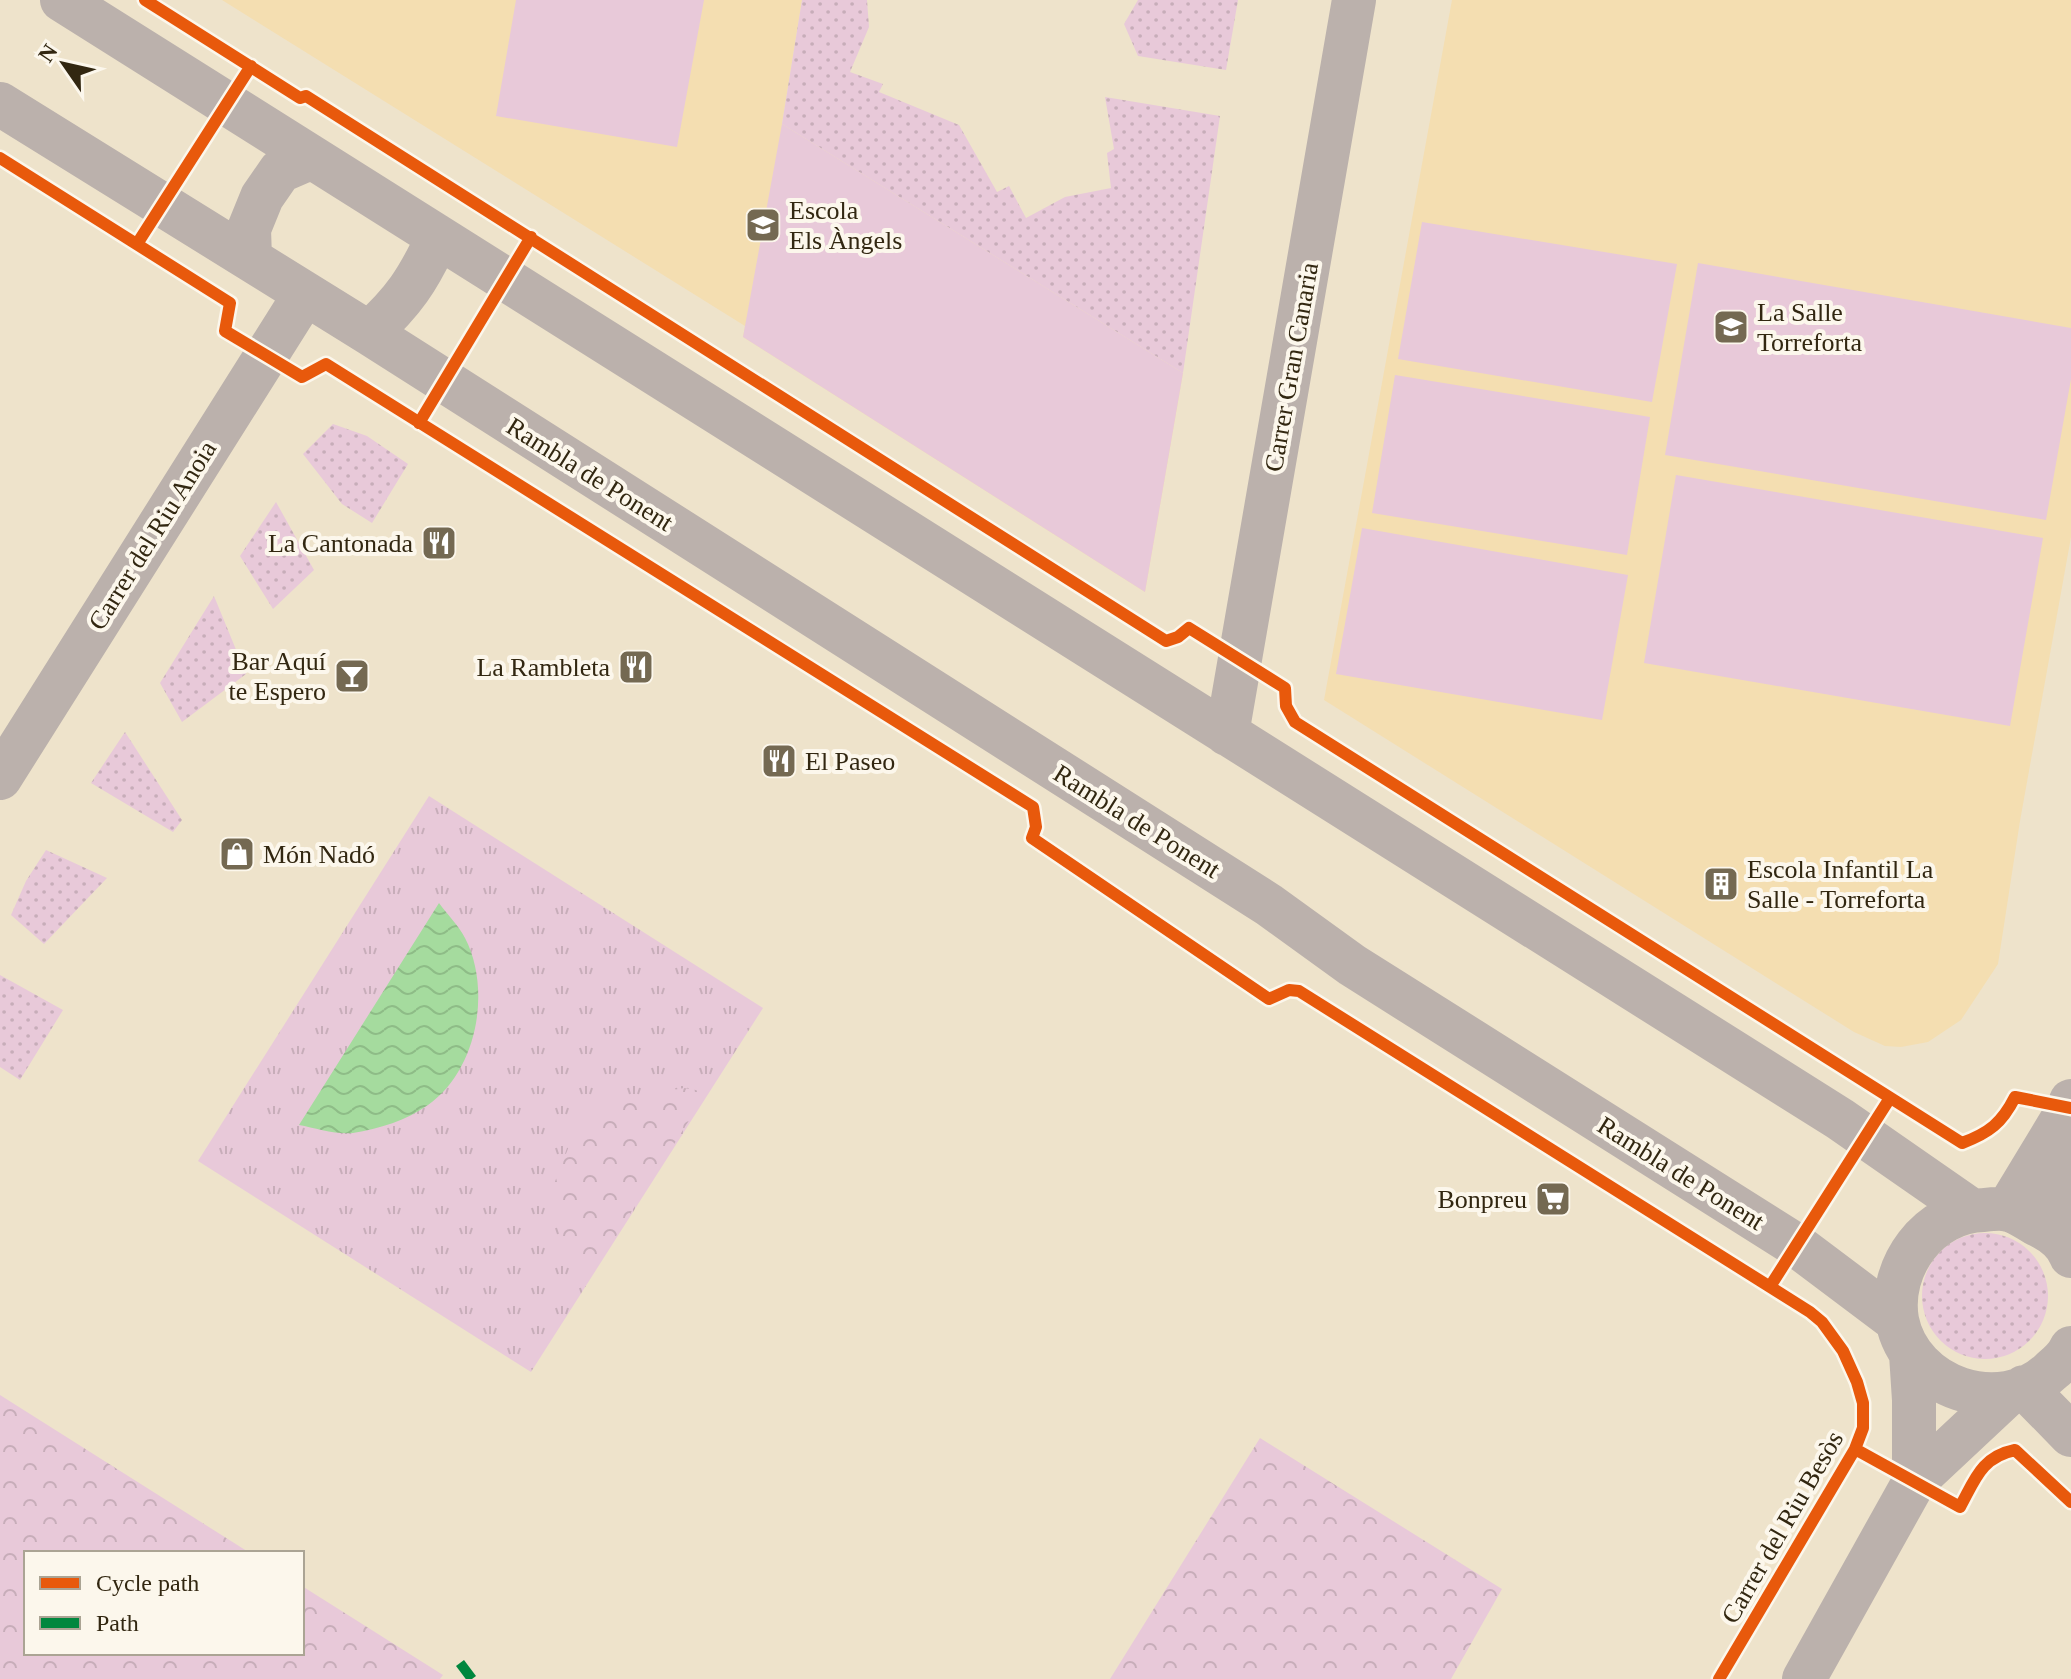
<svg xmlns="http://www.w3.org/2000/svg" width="2071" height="1679" font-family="Georgia,serif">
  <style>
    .built { fill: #f4deb1 }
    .grass { fill: url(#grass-tufts) }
    .park { fill: url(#park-crowns) }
    .garden { fill: url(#garden-dots) }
    .pitch { fill: #e8c9d9 }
    .water { fill: url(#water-waves) }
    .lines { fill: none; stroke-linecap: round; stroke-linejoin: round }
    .minor { stroke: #bbb1ac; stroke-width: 44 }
    .quiet { stroke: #00873e; stroke-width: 10; stroke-dasharray: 20 10; stroke-linecap: butt }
    .cycleway-casing { stroke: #fcf7ec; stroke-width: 17 }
    .cycleway { stroke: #e8590c; stroke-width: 12 }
    .labels { text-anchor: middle; stroke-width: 8; stroke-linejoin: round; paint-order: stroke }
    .poi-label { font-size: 26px; fill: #322711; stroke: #fcf7ec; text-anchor: start }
    .street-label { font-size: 26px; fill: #322711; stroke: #fcf7ec }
  </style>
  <defs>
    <pattern id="grass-tufts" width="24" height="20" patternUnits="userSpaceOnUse" patternTransform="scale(2)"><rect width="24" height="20" fill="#e8c9d9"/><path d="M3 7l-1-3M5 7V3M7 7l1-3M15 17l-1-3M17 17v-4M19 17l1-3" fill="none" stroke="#c7adb9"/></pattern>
    <pattern id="park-crowns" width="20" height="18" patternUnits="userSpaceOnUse" patternTransform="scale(2)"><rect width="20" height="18" fill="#e8c9d9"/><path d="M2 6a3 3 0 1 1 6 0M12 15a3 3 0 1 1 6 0" fill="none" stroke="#c7adb9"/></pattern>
    <pattern id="garden-dots" width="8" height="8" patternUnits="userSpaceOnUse" patternTransform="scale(2)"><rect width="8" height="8" fill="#e8c9d9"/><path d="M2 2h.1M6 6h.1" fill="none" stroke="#c7adb9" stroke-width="1.8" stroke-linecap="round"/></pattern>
    <pattern id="water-waves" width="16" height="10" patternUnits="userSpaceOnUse" patternTransform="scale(2)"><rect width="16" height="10" fill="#a5db9e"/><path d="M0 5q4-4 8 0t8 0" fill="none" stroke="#8ebc87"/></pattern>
  </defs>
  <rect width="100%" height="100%" fill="#eee3cb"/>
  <path class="built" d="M222,0h580l-20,124 401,249 -38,219 -402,-255 2,-11z
    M1452,0h619v537l-51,284 -22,143 -37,56 -33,22 -27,5 -16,-1 -31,-14 -530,-332z"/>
  <path class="grass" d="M429,796l334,212 -232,364 -333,-211z"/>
  <path class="park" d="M684,1088l23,4 -118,187 -29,-44 -6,-51 21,-53 35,-30z
    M0,1395l250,158h-224v100h276v-67l141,89 -3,4h-440z
    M1260,1438l242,151 -51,90h-341z"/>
  <path class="garden" d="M802,0h65l2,27 -19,45 33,12 -4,8 80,33 38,67 12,-6 17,32 39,-21 46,-9 -4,-35 7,-4 -9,-52 115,19 -37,257 -401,-249z
    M1138,0h100l-12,70 -88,-14 -14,-32z
    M333,424l34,12 41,28 -36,59 -30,-19 -39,-50z
    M276,502l38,68 -41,39 -33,-53z
    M214,596l32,78 -64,48 -22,-39z
    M125,732l57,88 -9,12 -82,-49z
    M46,850l61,28 -63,66 -33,-29 15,-34z
    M0,975l63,35 -43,70 -20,-13z
    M1922 1296a63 63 0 1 1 126 0a63 63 0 1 1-126 0Z"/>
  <path class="pitch" d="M516,0h188l-27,147 -181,-31z
    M782,124l401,249 -38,219 -402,-255z
    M1422,222l255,42 -25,138 -254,-43z
    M1698,263l373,65v51l-25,141 -381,-65z
    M1395,375l255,42 -23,138 -255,-42z
    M1676,475l367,63 -33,188 -366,-63z
    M1362,528l266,47 -26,145 -266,-46z"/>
  <path class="water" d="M439,903c8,11 20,23 26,35 27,52 12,133 -37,167 -21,15 -49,24 -75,28 -16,2 -38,-5 -54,-8z"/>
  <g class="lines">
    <path class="minor" d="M62,0l1778,1119 131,91
      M0,104l369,229 900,572 83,60 444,280 101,76
      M250,258l-1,-29 13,-32 18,-26 30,-13
      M369,333c35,-32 49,-53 69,-96
      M1227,734l127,-734
      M0,778l305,-484
      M2008,1209l52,-86
      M2052,1232l19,-131
      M2071,1256c-6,-16 -20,-25 -35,-32 -9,-5 -18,-12 -27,-14 -7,-2 -17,-1 -25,0 -55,1 -96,57 -87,110 13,68 104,99 154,51 8,-7 16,-13 20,-23
      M1911,1354l3,46v82
      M2024,1387l47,48
      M1804,1679l110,-197 94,-88"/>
    <path class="quiet" d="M460,1663l12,16"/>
    <defs>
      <path id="cycleway" d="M145,0l155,98 6,-2 860,545 12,-4 11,-9 96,60 1,18 9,16 667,421c27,-10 40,-20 53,-46l56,11
        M0,158l230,145 -5,28 77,46 24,-13 707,443 3,20 -4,11 237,161 20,-9 10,1 511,321 12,10 21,29 14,31 6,21v25l-8,21 -136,230
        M137,244l114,-178
        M419,423l112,-186
        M1771,1285l119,-187
        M1855,1449l105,58c15,-27 21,-50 55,-57l56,52"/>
    </defs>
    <use href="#cycleway" class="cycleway-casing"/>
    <use href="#cycleway" class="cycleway"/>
  </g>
  <defs>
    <symbol id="school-square" viewBox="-11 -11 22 22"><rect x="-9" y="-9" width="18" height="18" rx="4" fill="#746952" stroke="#fcf7ec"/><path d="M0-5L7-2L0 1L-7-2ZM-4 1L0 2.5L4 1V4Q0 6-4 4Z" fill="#fff"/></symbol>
    <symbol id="restaurant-square" viewBox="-11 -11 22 22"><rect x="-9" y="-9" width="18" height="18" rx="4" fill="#746952" stroke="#fcf7ec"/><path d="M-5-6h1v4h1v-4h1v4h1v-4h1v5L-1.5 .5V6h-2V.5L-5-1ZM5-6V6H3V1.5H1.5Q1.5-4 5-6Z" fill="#fff"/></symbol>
    <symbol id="bar-square" viewBox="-11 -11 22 22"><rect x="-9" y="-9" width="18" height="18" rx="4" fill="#746952" stroke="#fcf7ec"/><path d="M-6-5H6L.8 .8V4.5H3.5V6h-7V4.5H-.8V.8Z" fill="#fff"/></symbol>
    <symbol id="shop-square" viewBox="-11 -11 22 22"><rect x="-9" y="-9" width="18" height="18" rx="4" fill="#746952" stroke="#fcf7ec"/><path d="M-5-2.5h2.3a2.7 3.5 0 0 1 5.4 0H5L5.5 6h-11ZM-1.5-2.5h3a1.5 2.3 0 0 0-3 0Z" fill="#fff"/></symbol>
    <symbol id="building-square" viewBox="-11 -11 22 22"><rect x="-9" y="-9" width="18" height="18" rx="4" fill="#746952" stroke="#fcf7ec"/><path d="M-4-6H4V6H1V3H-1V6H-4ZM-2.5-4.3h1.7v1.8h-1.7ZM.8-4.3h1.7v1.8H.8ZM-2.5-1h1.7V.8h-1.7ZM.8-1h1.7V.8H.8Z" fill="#fff"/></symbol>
    <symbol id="supermarket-square" viewBox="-11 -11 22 22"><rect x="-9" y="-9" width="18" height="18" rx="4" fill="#746952" stroke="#fcf7ec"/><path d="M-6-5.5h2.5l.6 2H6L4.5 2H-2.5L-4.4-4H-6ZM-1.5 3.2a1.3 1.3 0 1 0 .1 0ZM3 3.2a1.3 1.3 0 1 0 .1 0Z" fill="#fff"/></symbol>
  </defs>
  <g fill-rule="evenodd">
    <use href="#school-square" x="743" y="205" width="40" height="40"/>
    <use href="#school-square" x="1711" y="307" width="40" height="40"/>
    <use href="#restaurant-square" x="419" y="523" width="40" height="40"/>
    <use href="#restaurant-square" x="616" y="647" width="40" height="40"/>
    <use href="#bar-square" x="332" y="656" width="40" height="40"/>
    <use href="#restaurant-square" x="759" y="741" width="40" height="40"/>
    <use href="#shop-square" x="217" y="834" width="40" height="40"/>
    <use href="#building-square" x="1701" y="864" width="40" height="40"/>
    <use href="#supermarket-square" x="1533" y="1179" width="40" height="40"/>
  </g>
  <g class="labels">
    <g class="poi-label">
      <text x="789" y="219">Escola<tspan x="789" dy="30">Els Àngels</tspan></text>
      <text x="1757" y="321">La Salle<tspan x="1757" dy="30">Torreforta</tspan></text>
      <text x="413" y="552" text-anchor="end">La Cantonada</text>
      <text x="326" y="670" text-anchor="end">Bar Aquí<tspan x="326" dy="30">te Espero</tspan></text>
      <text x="610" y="676" text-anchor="end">La Rambleta</text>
      <text x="805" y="770">El Paseo</text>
      <text x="263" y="863">Món Nadó</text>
      <text x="1747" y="878">Escola Infantil La<tspan x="1747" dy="30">Salle - Torreforta</tspan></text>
      <text x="1527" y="1208" text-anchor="end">Bonpreu</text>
    </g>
    <g class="street-label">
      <text transform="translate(1291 367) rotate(-80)" y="9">Carrer Gran Canaria</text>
      <text transform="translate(590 474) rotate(32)" y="9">Rambla de Ponent</text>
      <text transform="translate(152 535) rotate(-58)" y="9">Carrer del Riu Anoia</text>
      <text transform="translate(1137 821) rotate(32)" y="9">Rambla de Ponent</text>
      <text transform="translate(1681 1173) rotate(32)" y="9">Rambla de Ponent</text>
      <text transform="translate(1782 1527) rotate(-60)" y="9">Carrer del Riu Besòs</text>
    </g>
  </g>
  <rect x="24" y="1551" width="280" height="104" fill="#fcf7ec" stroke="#aba494" stroke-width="2"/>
  <rect x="40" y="1577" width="40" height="12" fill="#e8590c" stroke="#aba494" stroke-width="2"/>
  <text x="96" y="1591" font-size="24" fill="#322711">Cycle path</text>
  <rect x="40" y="1617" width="40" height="12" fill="#00873e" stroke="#aba494" stroke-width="2"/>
  <text x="96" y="1631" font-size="24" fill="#322711">Path</text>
  <g transform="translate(64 64) rotate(304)" stroke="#fcf7ec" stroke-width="6" paint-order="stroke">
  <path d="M0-6L14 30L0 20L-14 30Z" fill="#322711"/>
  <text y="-12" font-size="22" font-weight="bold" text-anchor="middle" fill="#322711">N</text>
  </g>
</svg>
